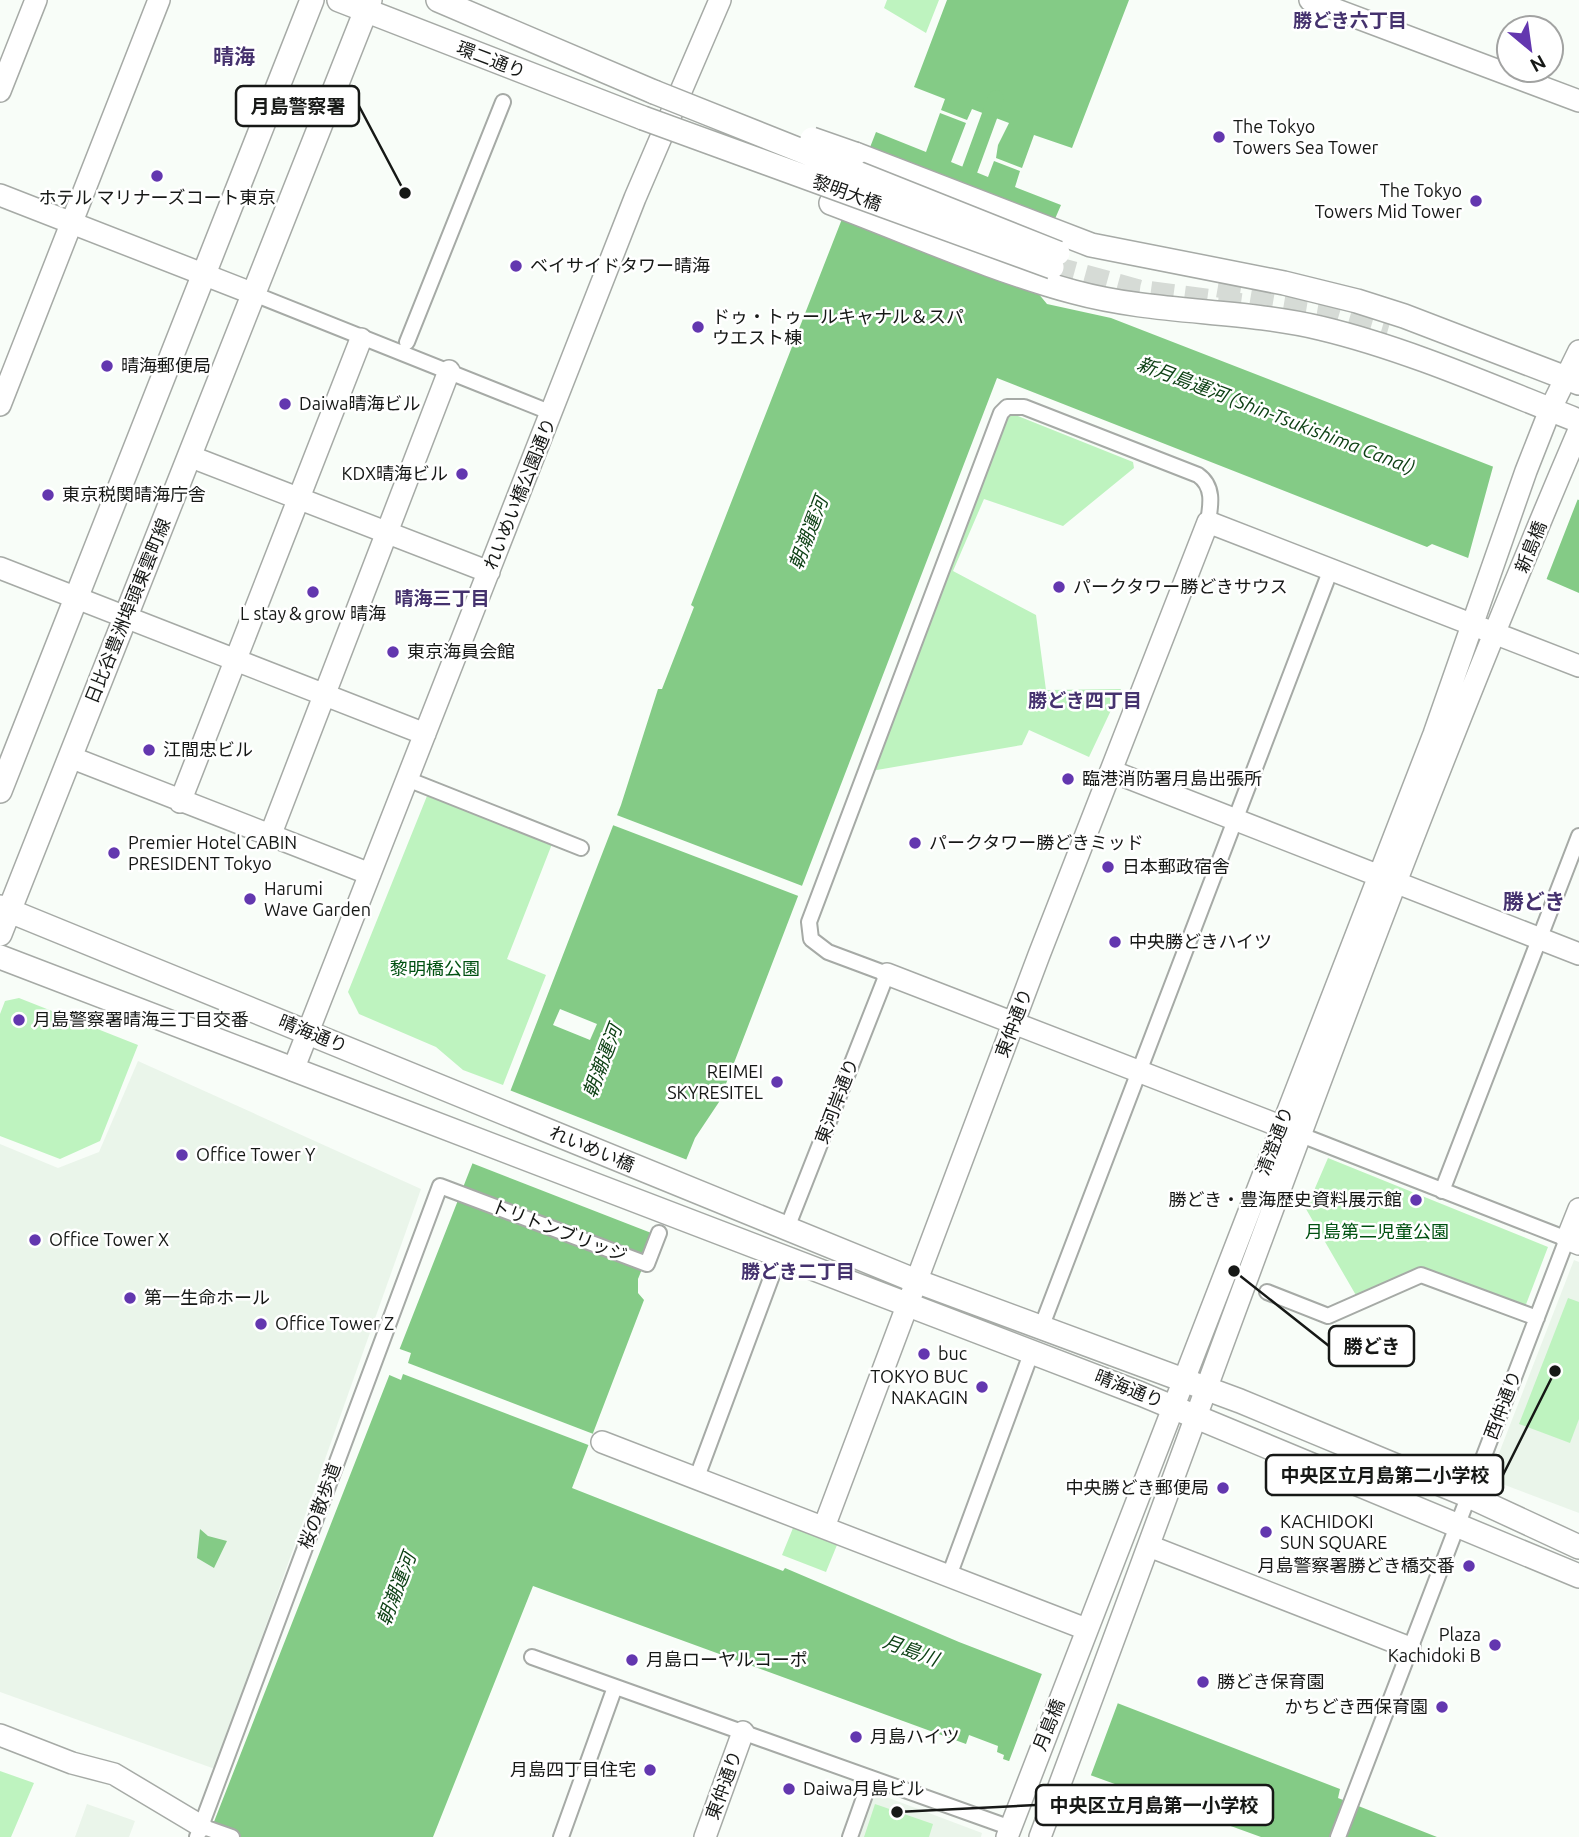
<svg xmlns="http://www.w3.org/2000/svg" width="1579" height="1837" font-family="Ubuntu,'Noto Sans JP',sans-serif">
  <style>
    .built { fill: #eaf5ea }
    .green { fill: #bef3bf }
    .water { fill: #84cb86 }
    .pier { fill: #f8fdf8 }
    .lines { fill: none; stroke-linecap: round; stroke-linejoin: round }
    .canal { stroke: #84cb86; stroke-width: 16 }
    .primary-tunnel { stroke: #d6dbd6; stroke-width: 23; stroke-dasharray: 23 11; stroke-linecap: butt }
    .street-casing { stroke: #a6aaa6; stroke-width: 18 }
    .secondary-casing { stroke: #a6aaa6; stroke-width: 24 }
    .primary-casing { stroke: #a6aaa6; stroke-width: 26 }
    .street { stroke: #fff; stroke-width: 14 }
    .secondary { stroke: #fff; stroke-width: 21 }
    .primary { stroke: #fff; stroke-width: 23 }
    .primary-bridge-casing { stroke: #a6aaa6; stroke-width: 26; stroke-linecap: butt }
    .primary-bridge { stroke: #fff; stroke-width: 23 }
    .poi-dot { fill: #6337af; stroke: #fff; stroke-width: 2.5 }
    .labels { text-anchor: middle; stroke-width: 5; stroke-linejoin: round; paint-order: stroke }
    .street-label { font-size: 18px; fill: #161816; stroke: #fff }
    .poi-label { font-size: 18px; fill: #161816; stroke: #fff; text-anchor: start }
    .park-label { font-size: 18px; fill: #005111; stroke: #fff }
    .neighbourhood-label { font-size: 19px; font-weight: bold; fill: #45326e; stroke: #fff }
    .water-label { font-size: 19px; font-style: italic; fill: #0e4115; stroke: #fff }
    .quarter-label { font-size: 21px; font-weight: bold; fill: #45326e; stroke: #fff }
    .leader { fill: none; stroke: #161816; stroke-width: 2.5 }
    .callout-dot { fill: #161816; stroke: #fff; stroke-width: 2.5 }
    .callout { fill: #fff; stroke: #161816; stroke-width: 2.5 }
    .callout-label { font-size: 19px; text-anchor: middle; font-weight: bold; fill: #161816 }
  </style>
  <rect width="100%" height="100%" fill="#f8fdf8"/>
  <path class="built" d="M138,1061l283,128 -206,580 -215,-77v-548l58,24 41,-16z
    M1574,1260l5,2v251l-90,-34z
    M873,1792l109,41 -1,4h-124z
    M87,1804l48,17 -6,16h-54z"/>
  <path class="green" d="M887,0h52l-13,33 -42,-25z
    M1008,412l125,50 1,6 -71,58 -79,-27 -31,72 83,44 10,75 75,-1 -32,68 -60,-27 -7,15 -151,26z
    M427,796l125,48 -45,115 39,16 -43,110 -40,-15 -27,-23 -77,-33 -11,-22z
    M19,998l119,47 -38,96 -40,18 -60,-23v-122l5,-13z
    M1328,1158l220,89 -23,60 -104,-39 -64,29 -51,-88z
    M1568,1298l11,4v117l-9,24 -51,-19z
    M793,1528l44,17 -11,27 -44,-17z
    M0,1771l34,12 -23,54h-11z
    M875,1804l58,20 -4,13h-65z"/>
  <path class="water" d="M947,0h182l-57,148 -38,-13 -12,33 -26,-10 2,-13 11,-22 -37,-14 -5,11 -26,-10 4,-11 -31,-12z
    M940,113l26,10 -15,39 37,15 6,-16 26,10 -5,16 46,18 -33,76 19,23 64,14 468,182v93l-51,-22 -34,-3 -62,-24 -5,3 -430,-169 -278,724 -24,36 -57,141v14l6,7 -72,188 211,83 2,-3 174,74 381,147 -2,9 99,39h-176l-171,-62 -6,13 -81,-29 1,-4 -7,-3 1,-6 -29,-11 -3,9 -433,-158 -100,251h-225l265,-675 7,3 16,-37 125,-323 37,-116h4l32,-82 -3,-2 185,-473 50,20z
    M200,1529l8,7 19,5 -13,27 -17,-10z"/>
  <path class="pier" d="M1494,463l85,33 -34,87 -18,-9 -33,-3 -27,-9z
    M614,814l191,73 -4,10 -191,-73z
    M560,1009l37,15 -7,16 -37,-15z
    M507,1089l183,72 -31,75 -190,-74 4,-3 6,2z
    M397,1348l14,5 -3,10 188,72 -5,11 -188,-72 -2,6 -14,-6z
    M1043,1671l76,29 -34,91 -77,-27z"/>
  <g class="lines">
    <path class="canal" d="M963,188l33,-90"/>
    <path class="primary-tunnel" d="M1052,267l87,24 104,14
      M1218,286l107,18 65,19"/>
    <defs>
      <path id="street" d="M254,294l298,119
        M407,342l96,-240
        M407,779l174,69
        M1301,1135l266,104 -229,598
        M1442,1191l137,-355
        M787,1228l100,-254 -59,-22 -17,-13 -2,-17 192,-509 6,-6h17l174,68c16,11 13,29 10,47
        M1267,1292l61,24 93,-41 116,43
        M1041,1328l290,-759
        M697,1477l83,-223
        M949,1576l83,-225
        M532,1657l479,171
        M201,1826l31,11
        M197,1837l243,-651 207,78 12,-31
        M561,1837l54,-150
        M850,1837l21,-59"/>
      <path id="secondary" d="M1310,0l269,101
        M0,91l36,-91
        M0,195l254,99
        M0,405l159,-405
        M189,456l300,116
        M0,568l425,166
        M70,757l300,117
        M1111,771l468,183
        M180,802l181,-463
        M270,836l179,-465
        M887,974l406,157
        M293,1070l342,-872 85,-198
        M1579,1209l-12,30 12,5
        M602,1442l484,187
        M824,1527l215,-572 169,-433 371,144
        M1149,1546l261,102
        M0,1735l72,28 42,11 87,52
        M705,1837l38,-105
        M1007,1837l427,-1103 92,-263 24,-61 29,-59
        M1040,1837c177,-469 341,-945 539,-1407"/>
      <path id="primary" d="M339,0l304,118
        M438,0l216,92
        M855,154l236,91 193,38 73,18 47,15 175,67
        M831,203c80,30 161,67 243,89 81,22 165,17 246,36 88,21 175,60 259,93
        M0,791l312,-791
        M0,907l916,374 324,120 229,95 110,51
        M0,934l370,-934
        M0,957l1141,437 438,182"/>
    </defs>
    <use href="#street" class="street-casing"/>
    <use href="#secondary" class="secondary-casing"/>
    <use href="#primary" class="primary-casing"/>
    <use href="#street" class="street"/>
    <use href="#secondary" class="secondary"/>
    <use href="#primary" class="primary"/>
    <defs>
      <path id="primary-bridge" d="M654,92l404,161
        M643,118l409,149
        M812,139l43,15"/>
    </defs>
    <use href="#primary-bridge" class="primary-bridge-casing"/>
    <use href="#primary-bridge" class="primary-bridge"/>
  </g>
  <g class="poi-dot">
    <circle cx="1219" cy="137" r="7"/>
    <circle cx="157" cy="176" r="7"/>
    <circle cx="1476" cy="201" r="7"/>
    <circle cx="516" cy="266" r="7"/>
    <circle cx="698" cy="327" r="7"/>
    <circle cx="107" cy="366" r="7"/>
    <circle cx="285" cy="404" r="7"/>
    <circle cx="462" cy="474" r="7"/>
    <circle cx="48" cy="495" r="7"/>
    <circle cx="1059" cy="587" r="7"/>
    <circle cx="313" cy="592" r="7"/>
    <circle cx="393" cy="652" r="7"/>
    <circle cx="149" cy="750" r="7"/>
    <circle cx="1068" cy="779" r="7"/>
    <circle cx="915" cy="843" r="7"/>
    <circle cx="114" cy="853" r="7"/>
    <circle cx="1108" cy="867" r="7"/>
    <circle cx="250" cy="899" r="7"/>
    <circle cx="1115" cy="942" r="7"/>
    <circle cx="19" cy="1020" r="7"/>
    <circle cx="777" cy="1082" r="7"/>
    <circle cx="182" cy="1155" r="7"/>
    <circle cx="1416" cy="1200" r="7"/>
    <circle cx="35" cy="1240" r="7"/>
    <circle cx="130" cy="1298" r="7"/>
    <circle cx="261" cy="1324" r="7"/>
    <circle cx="924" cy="1354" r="7"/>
    <circle cx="982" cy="1387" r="7"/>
    <circle cx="1223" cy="1488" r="7"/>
    <circle cx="1266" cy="1532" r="7"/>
    <circle cx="1469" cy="1566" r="7"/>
    <circle cx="1495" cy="1645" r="7"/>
    <circle cx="632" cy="1660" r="7"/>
    <circle cx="1203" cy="1682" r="7"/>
    <circle cx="1442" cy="1707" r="7"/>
    <circle cx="856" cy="1737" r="7"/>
    <circle cx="650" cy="1770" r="7"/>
    <circle cx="789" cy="1789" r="7"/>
  </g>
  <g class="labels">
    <g class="street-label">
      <text transform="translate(491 60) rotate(21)" y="6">環二通り</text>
      <text transform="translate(847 193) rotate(20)" y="6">黎明大橋</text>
      <text transform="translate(520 494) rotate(-68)" y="6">れいめい橋公園通り</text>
      <text transform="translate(1531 547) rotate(-68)" y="6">新島橋</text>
      <text transform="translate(128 611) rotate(-68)" y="6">日比谷豊洲埠頭東雲町線</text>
      <text transform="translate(1014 1023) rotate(-69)" y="6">東仲通り</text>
      <text transform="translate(313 1034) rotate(22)" y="6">晴海通り</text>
      <text transform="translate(837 1101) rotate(-69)" y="6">東河岸通り</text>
      <text transform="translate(1275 1141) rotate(-69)" y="6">清澄通り</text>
      <text transform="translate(592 1149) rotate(23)" y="6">れいめい橋</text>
      <text transform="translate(559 1231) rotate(21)" y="6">トリトンブリッジ</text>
      <text transform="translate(1129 1389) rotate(22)" y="6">晴海通り</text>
      <text transform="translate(1503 1405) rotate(-69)" y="6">西仲通り</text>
      <text transform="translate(320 1506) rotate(-70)" y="6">桜の散歩道</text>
      <text transform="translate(1049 1725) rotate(-68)" y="6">月島橋</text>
      <text transform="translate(724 1785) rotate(-70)" y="6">東仲通り</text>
    </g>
    <g class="poi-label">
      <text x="1233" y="133">The Tokyo<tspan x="1233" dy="21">Towers Sea Tower</tspan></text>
      <text x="1462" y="197" text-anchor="end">The Tokyo<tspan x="1462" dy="21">Towers Mid Tower</tspan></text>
      <text x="157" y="204" text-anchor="middle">ホテル マリナーズコート東京</text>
      <text x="530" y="272">ベイサイドタワー晴海</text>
      <text x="712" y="323">ドゥ・トゥールキャナル＆スパ<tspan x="712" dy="21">ウエスト棟</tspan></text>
      <text x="121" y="372">晴海郵便局</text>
      <text x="299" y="410">Daiwa晴海ビル</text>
      <text x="448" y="480" text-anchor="end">KDX晴海ビル</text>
      <text x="62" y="501">東京税関晴海庁舎</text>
      <text x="1073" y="593">パークタワー勝どきサウス</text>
      <text x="313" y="620" text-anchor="middle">L stay＆grow 晴海</text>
      <text x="407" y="658">東京海員会館</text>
      <text x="163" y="756">江間忠ビル</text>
      <text x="1082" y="785">臨港消防署月島出張所</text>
      <text x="128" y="849">Premier Hotel CABIN<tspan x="128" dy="21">PRESIDENT Tokyo</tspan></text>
      <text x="929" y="849">パークタワー勝どきミッド</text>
      <text x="1122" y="873">日本郵政宿舎</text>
      <text x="264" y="895">Harumi<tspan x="264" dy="21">Wave Garden</tspan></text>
      <text x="1129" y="948">中央勝どきハイツ</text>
      <text x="33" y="1026">月島警察署晴海三丁目交番</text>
      <text x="763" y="1078" text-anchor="end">REIMEI<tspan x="763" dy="21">SKYRESITEL</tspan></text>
      <text x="196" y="1161">Office Tower Y</text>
      <text x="1402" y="1206" text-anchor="end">勝どき・豊海歴史資料展示館</text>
      <text x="49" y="1246">Office Tower X</text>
      <text x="144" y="1304">第一生命ホール</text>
      <text x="275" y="1330">Office Tower Z</text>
      <text x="938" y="1360">buc</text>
      <text x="968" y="1383" text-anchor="end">TOKYO BUC<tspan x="968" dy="21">NAKAGIN</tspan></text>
      <text x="1209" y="1494" text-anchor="end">中央勝どき郵便局</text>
      <text x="1280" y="1528">KACHIDOKI<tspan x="1280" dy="21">SUN SQUARE</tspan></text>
      <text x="1455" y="1572" text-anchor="end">月島警察署勝どき橋交番</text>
      <text x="1481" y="1641" text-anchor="end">Plaza<tspan x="1481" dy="21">Kachidoki B</tspan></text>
      <text x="646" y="1666">月島ローヤルコーポ</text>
      <text x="1217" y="1688">勝どき保育園</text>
      <text x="1428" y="1713" text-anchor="end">かちどき西保育園</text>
      <text x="870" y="1743">月島ハイツ</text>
      <text x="636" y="1776" text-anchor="end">月島四丁目住宅</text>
      <text x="803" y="1795">Daiwa月島ビル</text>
    </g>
    <g class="park-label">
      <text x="435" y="975">黎明橋公園</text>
      <text x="1377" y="1238">月島第二児童公園</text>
    </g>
    <g class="neighbourhood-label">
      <text x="1350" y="27">勝どき六丁目</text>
      <text x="442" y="605">晴海三丁目</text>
      <text x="1085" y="707">勝どき四丁目</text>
      <text x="798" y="1278">勝どき二丁目</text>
    </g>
    <g class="water-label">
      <text transform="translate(1276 415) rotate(21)" y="7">新月島運河 (Shin-Tsukishima Canal)</text>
      <text transform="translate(808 533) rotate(-69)" y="7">朝潮運河</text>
      <text transform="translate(602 1061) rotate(-69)" y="7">朝潮運河</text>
      <text transform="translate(396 1589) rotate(-69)" y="7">朝潮運河</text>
      <text transform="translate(911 1650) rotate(20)" y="7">月島川</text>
    </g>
    <g class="quarter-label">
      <text x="234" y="64">晴海</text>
      <text x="1534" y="909">勝どき</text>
    </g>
  </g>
  <path class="leader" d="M405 193L359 106M1234 1271L1329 1346M1555 1371L1503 1475M897 1812L1036 1805"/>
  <g class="callout-dot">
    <circle cx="405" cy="193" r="7"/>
    <circle cx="1234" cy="1271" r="7"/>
    <circle cx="1555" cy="1371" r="7"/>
    <circle cx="897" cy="1812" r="7"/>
  </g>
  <g class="callout">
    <rect x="236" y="86" width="123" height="40" rx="7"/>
    <rect x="1329" y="1326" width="85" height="40" rx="7"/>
    <rect x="1266" y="1455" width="237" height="40" rx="7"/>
    <rect x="1036" y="1785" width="237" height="40" rx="7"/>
  </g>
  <g class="callout-label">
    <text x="298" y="113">月島警察署</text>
    <text x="1372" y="1353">勝どき</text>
    <text x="1385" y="1482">中央区立月島第二小学校</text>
    <text x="1154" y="1812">中央区立月島第一小学校</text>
  </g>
  <g transform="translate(1530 49) rotate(151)"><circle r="33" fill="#ffffff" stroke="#a2a3a2" stroke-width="2"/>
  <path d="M0-5L12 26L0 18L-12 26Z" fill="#6337af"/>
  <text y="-10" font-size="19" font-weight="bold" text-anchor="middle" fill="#161816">N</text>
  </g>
</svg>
